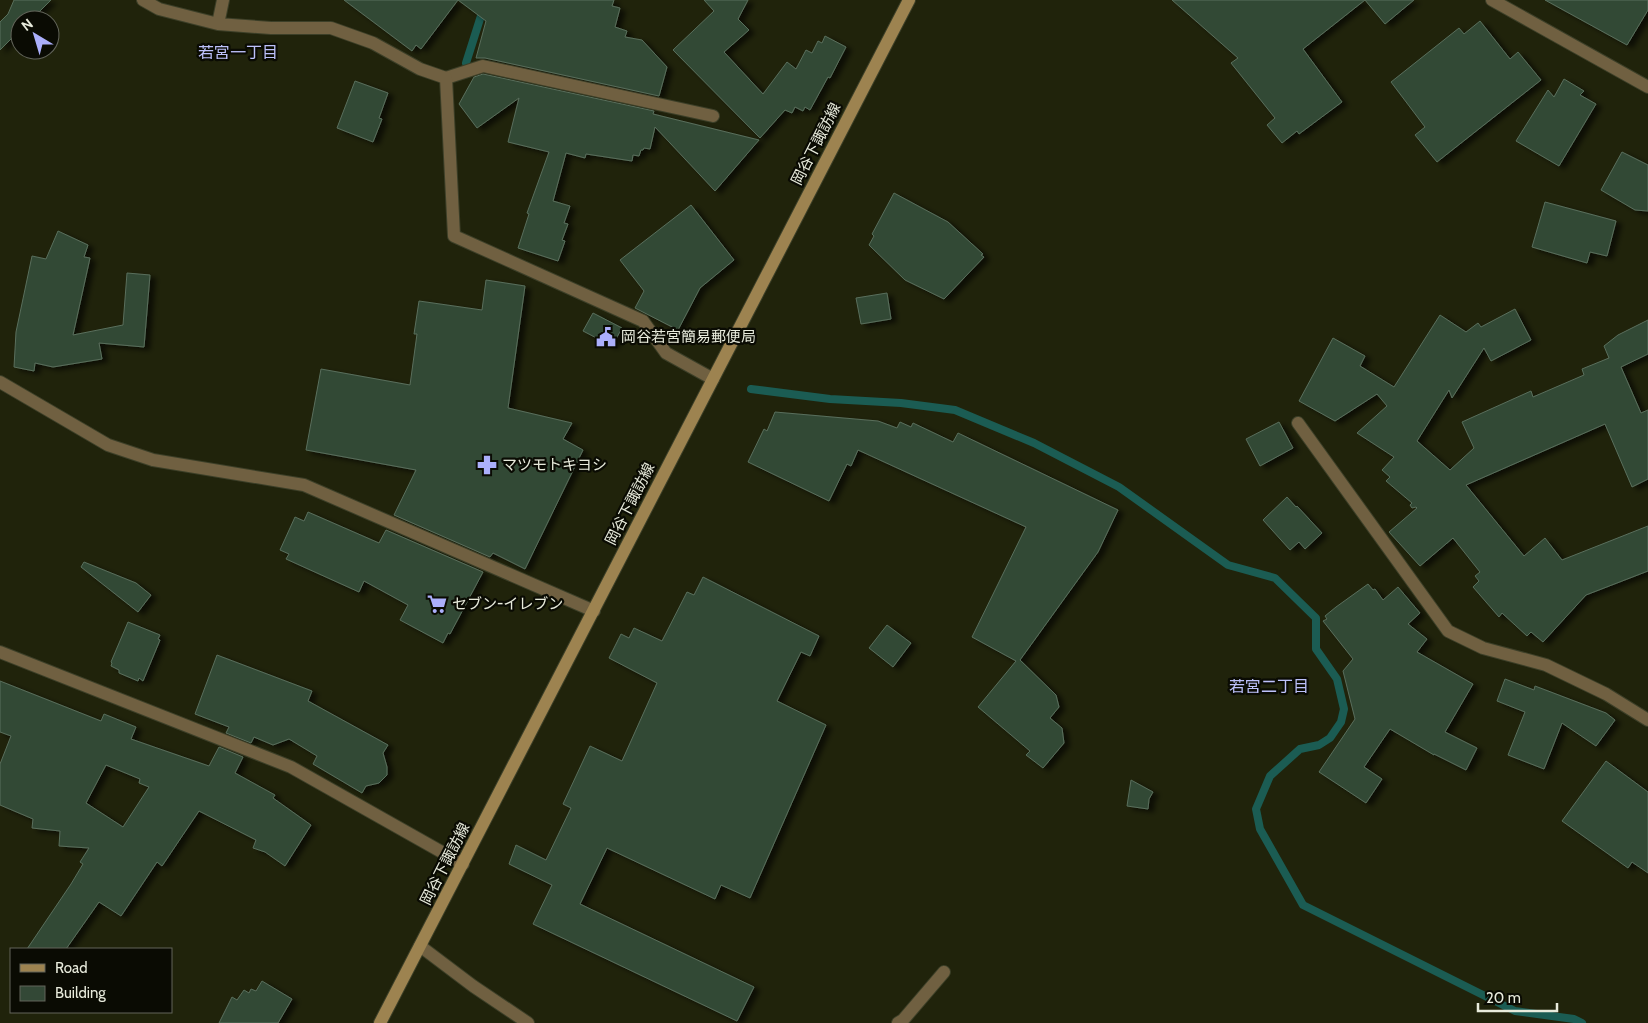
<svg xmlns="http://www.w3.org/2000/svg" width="1648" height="1023" font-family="Cabin,'Noto Sans JP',sans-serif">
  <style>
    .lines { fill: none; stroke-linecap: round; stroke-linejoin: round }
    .stream { stroke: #1b5c53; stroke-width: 8 }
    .building { fill: #334836; stroke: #596f5c; fill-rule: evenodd; filter: url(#shadow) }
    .lane-casing { stroke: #3c3f28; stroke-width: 14 }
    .street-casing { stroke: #3c3f28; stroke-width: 14 }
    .secondary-casing { stroke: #3c3f28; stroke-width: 14 }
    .lane { stroke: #706041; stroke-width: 12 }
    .street { stroke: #706041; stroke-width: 12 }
    .secondary { stroke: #9d8350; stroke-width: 12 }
    .labels { text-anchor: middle; stroke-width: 4.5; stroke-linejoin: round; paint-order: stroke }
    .street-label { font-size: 15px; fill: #e8ebdc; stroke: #0a0b03 }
    .poi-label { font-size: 15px; fill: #e8ebdc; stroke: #0a0b03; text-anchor: start }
    .neighbourhood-label { font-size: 16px; fill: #bdc1fa; stroke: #0a0b03 }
  </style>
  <defs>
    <filter id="shadow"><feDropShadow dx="5.5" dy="3" stdDeviation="2.5" flood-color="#0009"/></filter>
  </defs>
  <rect width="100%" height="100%" fill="#20230b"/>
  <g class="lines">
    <path class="stream" d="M466,63l20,-63
      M751,389l79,10 71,4 54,7 79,33 85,44 109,78 47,13 41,40v31l21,30 7,30 -3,13 -11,16 -11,7 -19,4 -30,27 -14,33 4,20 43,76 212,106 59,8 8,4"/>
  </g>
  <path class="building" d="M14,0h37l-20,20h-11v10l-20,20v-28l8,-8z
    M344,0h114l-37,49 -5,-4 -4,6z
    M458,0h156l-2,6 8,2 -5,19 12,4 -2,6 17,3 25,27 -8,29 -174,-38h-9l10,-37z
    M704,0h44l-10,19 11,11 -25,22 39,42 24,-32 9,7 10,-19 6,3 6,-12 4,2 3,-7 21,11 -16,31 -2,-1 -18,33 -5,-3 -2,4 -8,-4 -3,6 -7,-3 -25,28 -87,-88 41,-39z
    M1172,0h242l-29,24 -20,-24 -62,49 39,53 -43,32 -2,-3 -15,12 -15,-18 8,-7 -44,-55 7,-5z
    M1545,0h103v10l-21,35z
    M1480,21l30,38 8,-7 23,28 -104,82 -22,-27 10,-8 -34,-45 68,-54 5,6z
    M483,74l171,37 -1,3 106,26 -44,51 -60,-64 -5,22 -6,-1 -1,2h-2l-2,6 -6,-1 -1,6 -46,-7 -1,4 -19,-5 -13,48 17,5 -6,17 4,1 -6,16 3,1 -7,20 -40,-13 11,-34 -2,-1 22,-61 -41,-10 11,-44 -42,30 -18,-24 15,-27z
    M1564,79l20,12 -4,4 16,9 -37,62 -43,-25 32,-51 6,7z
    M355,81l33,12 -9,25 3,1 -9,23 -36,-14z
    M1622,152l26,13v46l-13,-1 -34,-20z
    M894,193l54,29 35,32 -2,1 3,2 -40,42 -39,-19 -36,-35 5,-9 -2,-2z
    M1545,202l71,19 -9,35 -17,-4 -3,11 -55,-16z
    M691,205l43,55 -34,28 -22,42 -43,-22 9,-17 -24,-31z
    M58,231l30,14 -4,12 6,1 -17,77 50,-10 4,-52 23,2 -6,72 -45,-4 3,16 -49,8 -18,-4 -1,8 -20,-4 2,-35 16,-76 14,3z
    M486,280l39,6 -17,122 64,15 -9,16 20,11 -58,119 -32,-16 -3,4 -96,-42 22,-45 -110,-20 15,-81 89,16 7,-51h-3l5,-33 63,9z
    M887,293l4,26 -30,5 -5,-26z
    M1515,309l16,31 -40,21 -7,-13 -32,50 -3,-8 -32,51 33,29 24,-22 -12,-26 69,-31 2,6 51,-22 -2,-6 27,-11 -5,-12 14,-11 30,-15v34l-27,13 20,46 7,-3v69l-16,8 -27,-63 -139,61 58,71 21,-18 17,22 86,-34v45l-62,24 -43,47 -12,-10 -4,4 -25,-23 -3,4 -26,-30 6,-6 -4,-5 5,-4 -27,-34 -33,28 -31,-34 28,-24 -1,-1 -4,1 -2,-3 2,-2 -26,-22 4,-4 -8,-7 12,-13 -37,-24 30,-27 -10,-12 -42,27 -36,-20 34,-63 32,18 -5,10 34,21 46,-72 26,17 12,-9 3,4z
    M593,313l29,15 -10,18 -29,-15z
    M775,412l103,9 19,7 3,-6 11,5 2,-4 40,19 5,-9 160,77 -20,42 -78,108 36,35 3,12 -9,11 12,10 2,15 -21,25 -17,-13 4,-4 -52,-44 38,-46 -44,-24 54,-110 -168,-77 -7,16 -4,-2 -18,37 -81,-39 16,-33 3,2z
    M1279,422l14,26 -33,18 -14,-27z
    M1287,497l9,10 1,-1 25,27 -17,16 -6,-7 -9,8 -27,-30z
    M308,512l71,31 7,-13 97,42 -33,62 -2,-1 -5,10 -43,-23 8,-15 -44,-24 -5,11 -73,-33 3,-5 -9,-4 15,-33 9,4z
    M84,562l52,21 15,12 -13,17 -57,-45z
    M703,577l116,59 -9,20 -9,-4 -24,49 49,24 -76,173 -29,-13 -6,14 -108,-51 -27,56 174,83 -17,34 -204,-97 19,-39 -43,-21 7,-19 30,15 25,-52 -8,-4 27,-58 32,15 35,-78 -48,-25 12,-24 8,4 5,-10 28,13 25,-49 7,3z
    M1368,584l5,6 2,-1 8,11 15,-13 22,26 -12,11 19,15 -10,13 56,32 -28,48 32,16 -11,22 -32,-16v1l-44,-26 -26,38 18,12 -16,24 -47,-31 36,-53 -12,-48 10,-12 -30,-38 4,-2 -2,-3 11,-9z
    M128,622l32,13 -2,4 2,1 -17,41 -4,-3 -1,3 -19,-8v-3l-8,-4 1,-3 -1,-1z
    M887,625l24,18 -18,24 -24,-19z
    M217,655l95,36 -4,10 80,44 -5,8 4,14v8l-8,8 -13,3 -4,7 -49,-29 4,-8 -28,-17 -16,6 -19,-8 -3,6 -25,-10 3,-6 -34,-13z
    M1505,679l29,11 1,-4 71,27 9,7 -19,26 -34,-23 -18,46 -36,-14 17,-43 -28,-11z
    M0,681l101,40 3,-7 32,13 -5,12 78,27 10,-19 24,10 -8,16 40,22 -2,3 38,27 -26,41 -20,-14 -12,-4 3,-8 -57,-29 -37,55 -5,-4 -36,54 -22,-14 -33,47h-39l44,-65 12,-20 -3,-2 9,-14 -30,-2 1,-15 -28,-3 1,-9 -33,-14v-41l11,-28 -11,-4zM106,765l34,14 -1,4 10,4 -26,40 -37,-24z
    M1606,761l42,31v81l-16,-11 -4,6 -66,-47z
    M1131,780l22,12 -4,7 -1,10 -21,-3z
    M262,981l30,18 -14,24h-59l13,-26 5,3 7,-10 5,3 2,-4 5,2z"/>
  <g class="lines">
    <defs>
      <path id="lane" d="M446,78l37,-12 230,50
        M898,1023l5,-3 41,-48"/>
      <path id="street" d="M143,0l16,9 59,15 53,4h60l42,15 47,26 26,9 8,158 189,85 23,32 47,26
        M1492,0l156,87
        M218,24l5,-24
        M0,382l108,63 45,15 151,25 290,126
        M1298,423l150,208 35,17 63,17 60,29 42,26
        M0,652l291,115 172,97
        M420,946l53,40 55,37"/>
      <path id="secondary" d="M380,1023l529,-1023"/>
    </defs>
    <use href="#lane" class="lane-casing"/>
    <use href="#street" class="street-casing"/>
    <use href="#secondary" class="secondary-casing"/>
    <use href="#lane" class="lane"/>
    <use href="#street" class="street"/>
    <use href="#secondary" class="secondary"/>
  </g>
  <defs>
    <symbol id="civic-bare" viewBox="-9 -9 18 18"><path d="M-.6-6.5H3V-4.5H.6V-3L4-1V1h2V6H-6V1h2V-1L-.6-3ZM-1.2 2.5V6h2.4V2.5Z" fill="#abaffb" stroke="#0a0b03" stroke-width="2.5" paint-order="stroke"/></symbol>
    <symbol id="pharmacy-bare" viewBox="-9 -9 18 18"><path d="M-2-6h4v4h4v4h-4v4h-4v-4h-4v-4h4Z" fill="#abaffb" stroke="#0a0b03" stroke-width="2.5" paint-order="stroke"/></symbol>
    <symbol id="supermarket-bare" viewBox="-9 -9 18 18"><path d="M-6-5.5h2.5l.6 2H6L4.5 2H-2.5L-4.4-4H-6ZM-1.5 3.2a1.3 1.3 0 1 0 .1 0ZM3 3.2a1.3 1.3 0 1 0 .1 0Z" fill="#abaffb" stroke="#0a0b03" stroke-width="2.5" paint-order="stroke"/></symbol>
  </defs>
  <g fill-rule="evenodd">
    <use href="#civic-bare" x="592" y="323" width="28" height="28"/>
    <use href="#pharmacy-bare" x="473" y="451" width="28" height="28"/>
    <use href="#supermarket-bare" x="423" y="590" width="28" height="28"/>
  </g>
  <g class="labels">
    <g class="street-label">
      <text transform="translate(816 144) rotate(-63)" y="5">岡谷下諏訪線</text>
      <text transform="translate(630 504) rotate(-63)" y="5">岡谷下諏訪線</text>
      <text transform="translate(445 864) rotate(-63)" y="5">岡谷下諏訪線</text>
    </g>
    <g class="poi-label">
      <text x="621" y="342">岡谷若宮簡易郵便局</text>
      <text x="502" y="470">マツモトキヨシ</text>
      <text x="452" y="609">セブン-イレブン</text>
    </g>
    <g class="neighbourhood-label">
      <text x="238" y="58">若宮一丁目</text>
      <text x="1269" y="692">若宮二丁目</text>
    </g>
  </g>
  <rect x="10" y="948" width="162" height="65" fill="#0a0b03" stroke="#63655a"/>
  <rect x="20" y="964" width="25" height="8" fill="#9d8350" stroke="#63655a"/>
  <text x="55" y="973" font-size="15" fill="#e8ebdc">Road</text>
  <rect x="20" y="986" width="25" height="15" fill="#334836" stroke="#63655a"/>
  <text x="55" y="998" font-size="15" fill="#e8ebdc">Building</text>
  <g transform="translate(35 35) rotate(322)"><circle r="24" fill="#0a0b03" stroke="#63655a"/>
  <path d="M0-4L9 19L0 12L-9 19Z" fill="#abaffb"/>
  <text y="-8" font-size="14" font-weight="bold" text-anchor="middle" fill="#e8ebdc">N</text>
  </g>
  <path d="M1478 1003v8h79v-8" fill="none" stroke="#e8ebdc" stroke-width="2.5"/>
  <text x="1486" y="1003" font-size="15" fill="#e8ebdc" stroke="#0a0b03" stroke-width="4" paint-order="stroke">20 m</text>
</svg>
